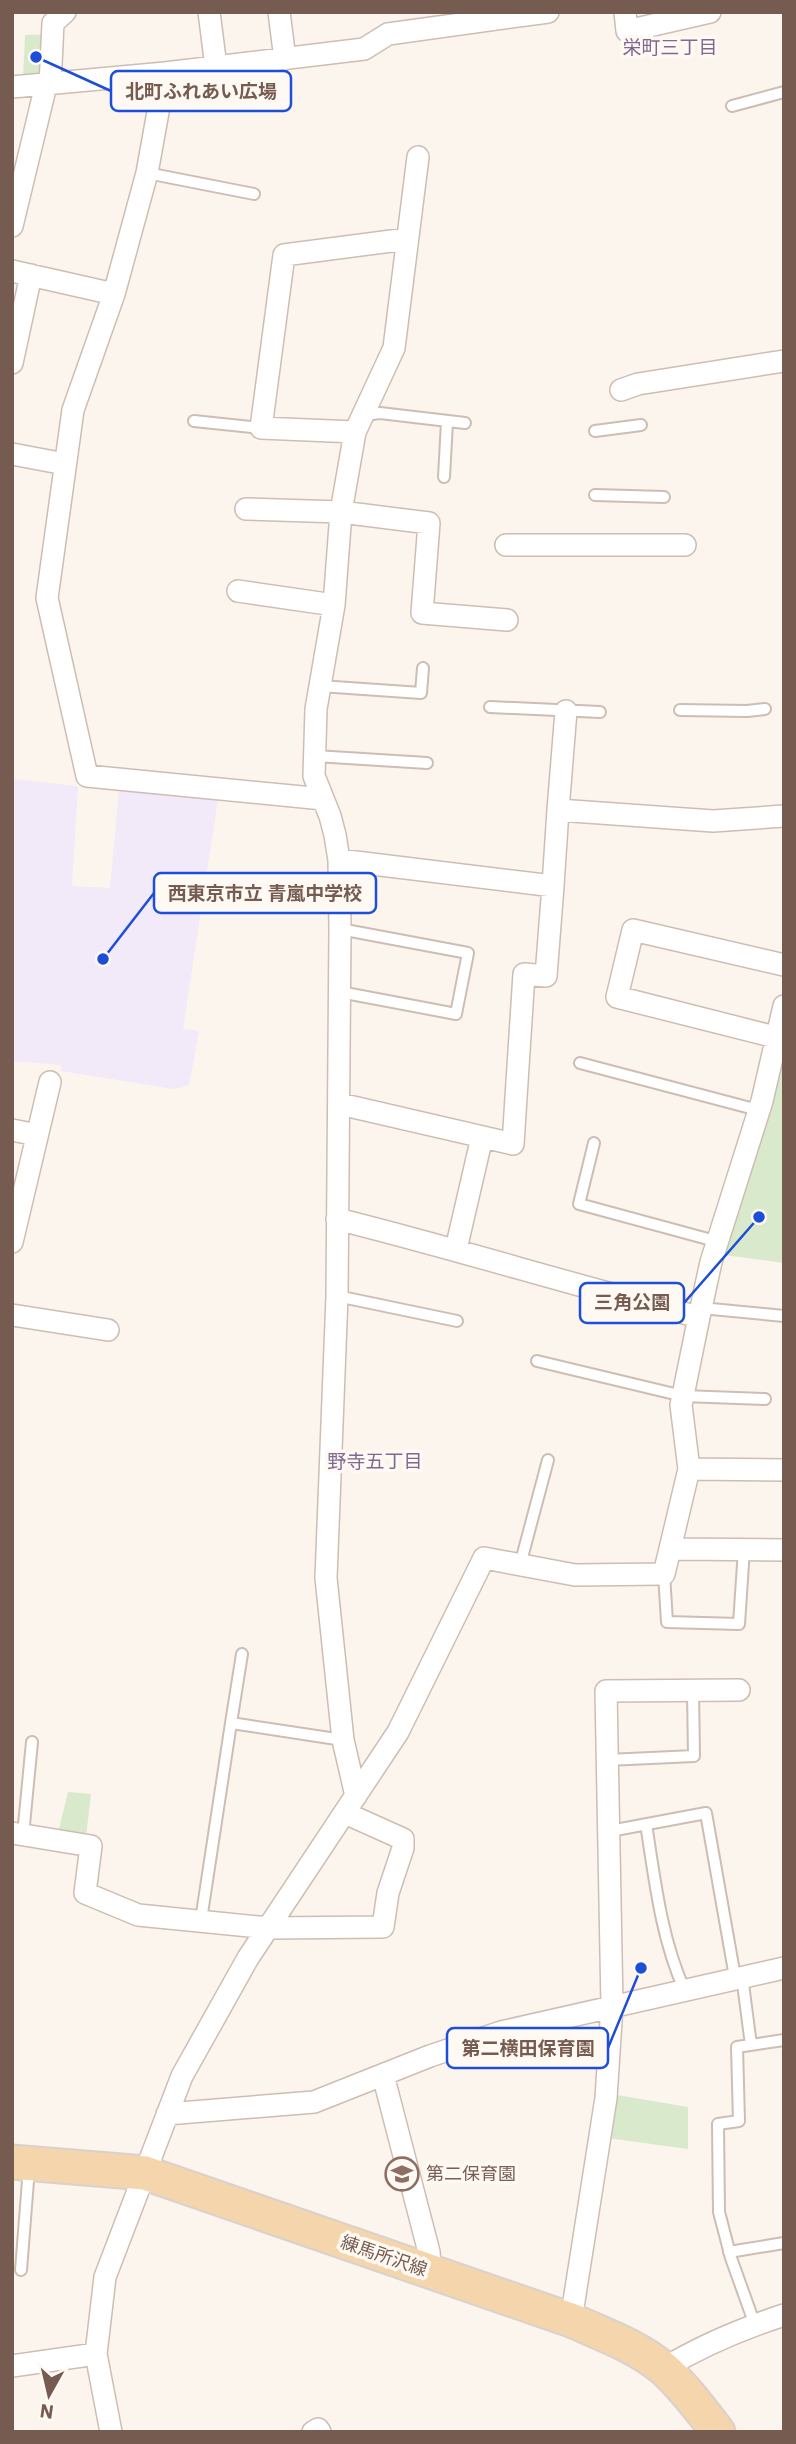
<svg xmlns="http://www.w3.org/2000/svg" width="796" height="2444" font-family="'IBM Plex Sans','Noto Sans JP',sans-serif">
  <style>
    .education { fill: #f2e9f9 }
    .green { fill: #d9e9cb }
    .lines { fill: none; stroke-linecap: round; stroke-linejoin: round }
    .lane-casing { stroke: #cebdb2; stroke-width: 14 }
    .street-casing { stroke: #cebdb2; stroke-width: 24 }
    .primary-casing { stroke: #d9d1ce; stroke-width: 37 }
    .lane { stroke: #fff; stroke-width: 10 }
    .street { stroke: #fff; stroke-width: 21 }
    .primary { stroke: #f5d5ab; stroke-width: 33 }
    .labels { text-anchor: middle; stroke-width: 7; stroke-linejoin: round; paint-order: stroke }
    .education-label { font-size: 18px; fill: #785e54; stroke: #fef9f3; text-anchor: start }
    .street-label { font-size: 18px; fill: #765c50; stroke: #fef9f3 }
    .neighbourhood-label { font-size: 19px; fill: #816891; stroke: #fef9f3 }
    .leader { fill: none; stroke: #1d4ed8; stroke-width: 2.5 }
    .callout-dot { fill: #1d4ed8; stroke: #fef9f3; stroke-width: 2.5 }
    .callout { fill: #fef9f3; stroke: #1d4ed8; stroke-width: 2.5 }
    .callout-label { font-size: 19px; text-anchor: middle; font-weight: bold; fill: #765c50 }
  </style>
  <rect width="100%" height="100%" fill="#fcf5ed"/>
  <path class="education" d="M12,779l66,7 -6,100 38,2 9,-98 99,9 -35,230 16,2 -10,54 -15,4 -113,-18 1,-6 -50,-4z"/>
  <path class="green" d="M50,34l-3,45 -24,1 2,-45z
    M784,1036v227l-60,-8z
    M68,1792l23,2 -5,43 -28,-4z
    M611,2094l77,13v42l-81,-11z"/>
  <g class="lines">
    <defs>
      <path id="lane" d="M732,106l52,-14
        M147,173l107,21
        M364,415l16,-2 85,10
        M194,421l67,7
        M595,431l46,-6
        M444,477l3,-55
        M595,495l69,2
        M320,686l101,7 2,-25
        M490,707l110,5
        M680,710l67,1 18,-2
        M315,756l112,7
        M340,992l116,22 12,-61 -128,-24
        M580,1063l178,47
        M594,1143l-15,61 140,38
        M337,1296l120,25
        M701,1308l83,8
        M537,1361l146,35 82,3
        M520,1565l28,-105
        M664,1574l3,48 72,2 5,-75
        M231,1723l11,-69
        M607,1760l87,-4 -1,-65
        M646,1824c9,57 15,113 38,165
        M610,1831l96,-18 29,164
        M23,1835l9,-93
        M201,1920l30,-197 112,17
        M742,1976l9,69
        M729,2252l55,-9
        M21,2270l8,-102
        M755,2325l-24,-67 -12,-46 -1,-88 21,-3 -2,-74 47,-7"/>
      <path id="street" d="M209,12l7,55
        M279,12l6,47
        M625,12l2,19 83,-19
        M165,73l-18,100 -33,121 -41,116 -26,188 40,178 236,23
        M50,85l3,-62 12,-11
        M12,87l153,-14 199,-24 24,-15 160,-22
        M12,226l34,-141
        M12,271l102,23
        M12,363l19,-88
        M621,390l17,-6 146,-23
        M355,432l-94,-4 23,-173 123,-16
        M12,454l53,10
        M246,509l95,3 88,11 -7,90 85,7
        M506,545h179
        M238,591l96,14
        M558,810l8,-99
        M339,860l214,26 5,-76 155,11 71,-5
        M775,1037l-158,-40 16,-67 151,35
        M340,1104l173,40 11,-170 22,2 7,-90
        M12,1130l25,5
        M337,1219c121,30 241,68 362,98
        M12,1242l38,-160
        M456,1249l26,-112
        M12,1315l96,15
        M689,1469l95,1
        M670,1549l114,1
        M356,1796l-13,-56 -17,-162 11,-282 3,-367 -1,-69 -4,-25 -5,-19 -16,-40 2,-67 18,-104 7,-93 14,-80 39,-84 24,-191
        M12,1833l79,13 -6,47 53,22 131,13 114,-1 5,-34 15,-45v-9l-58,-26
        M383,2075l46,177 2,20
        M167,2114l147,-12 116,-46 71,-24 283,-64
        M571,2320l35,-222 6,-92 -6,-315 133,-1
        M12,2366l84,-12
        M663,2369c38,-23 78,-40 121,-54
        M111,2432l-15,-78 9,-77 77,-201 66,-118 150,-226 86,-174 91,17 89,-1 25,-105 -8,-64 18,-88 12,-55 51,-161 22,-95
        M313,2432l5,-3 2,3"/>
      <path id="primary" d="M12,2162l133,11 426,147c31,14 66,26 93,49 20,18 37,41 54,63"/>
    </defs>
    <use href="#lane" class="lane-casing"/>
    <use href="#street" class="street-casing"/>
    <use href="#primary" class="primary-casing"/>
    <use href="#lane" class="lane"/>
    <use href="#street" class="street"/>
    <use href="#primary" class="primary"/>
  </g>
  <defs>
    <symbol id="school-ring" viewBox="-11 -11 22 22"><circle r="9.5" fill="#fef9f3" stroke="#8d6e63" stroke-width="1.5"/><path d="M0-5L7-2L0 1L-7-2ZM-4 1L0 2.5L4 1V4Q0 6-4 4Z" fill="#8d6e63"/></symbol>
  </defs>
  <g fill-rule="evenodd">
    <use href="#school-ring" x="383" y="2155" width="38" height="38"/>
  </g>
  <g class="labels">
    <g class="education-label">
      <text x="426" y="2180">第二保育園</text>
    </g>
    <g class="street-label">
      <text transform="translate(384 2256) rotate(19)" y="6">練馬所沢線</text>
    </g>
    <g class="neighbourhood-label">
      <text x="670" y="54">栄町三丁目</text>
      <text x="375" y="1468">野寺五丁目</text>
    </g>
  </g>
  <path class="leader" d="M36 57L111 91M103 959L154 893M759 1217L684 1303M641 1968L608 2048"/>
  <g class="callout-dot">
    <circle cx="36" cy="57" r="7"/>
    <circle cx="103" cy="959" r="7"/>
    <circle cx="759" cy="1217" r="7"/>
    <circle cx="641" cy="1968" r="7"/>
  </g>
  <g class="callout">
    <rect x="111" y="71" width="180" height="40" rx="7"/>
    <rect x="154" y="873" width="222" height="40" rx="7"/>
    <rect x="580" y="1283" width="104" height="40" rx="7"/>
    <rect x="447" y="2028" width="161" height="40" rx="7"/>
  </g>
  <g class="callout-label">
    <text x="201" y="98">北町ふれあい広場</text>
    <text x="265" y="900">西東京市立 青嵐中学校</text>
    <text x="632" y="1309">三角公園</text>
    <text x="528" y="2055">第二横田保育園</text>
  </g>
  <rect width="796" height="2444" fill="none" stroke="#765c50" stroke-width="28"/>
  <g transform="translate(49 2395) rotate(188)" stroke="#fef9f3" stroke-width="5" paint-order="stroke">
  <path d="M0-5L12 26L0 18L-12 26Z" fill="#765c50"/>
  <text y="-10" font-size="19" font-weight="bold" text-anchor="middle" fill="#765c50">N</text>
  </g>
</svg>
